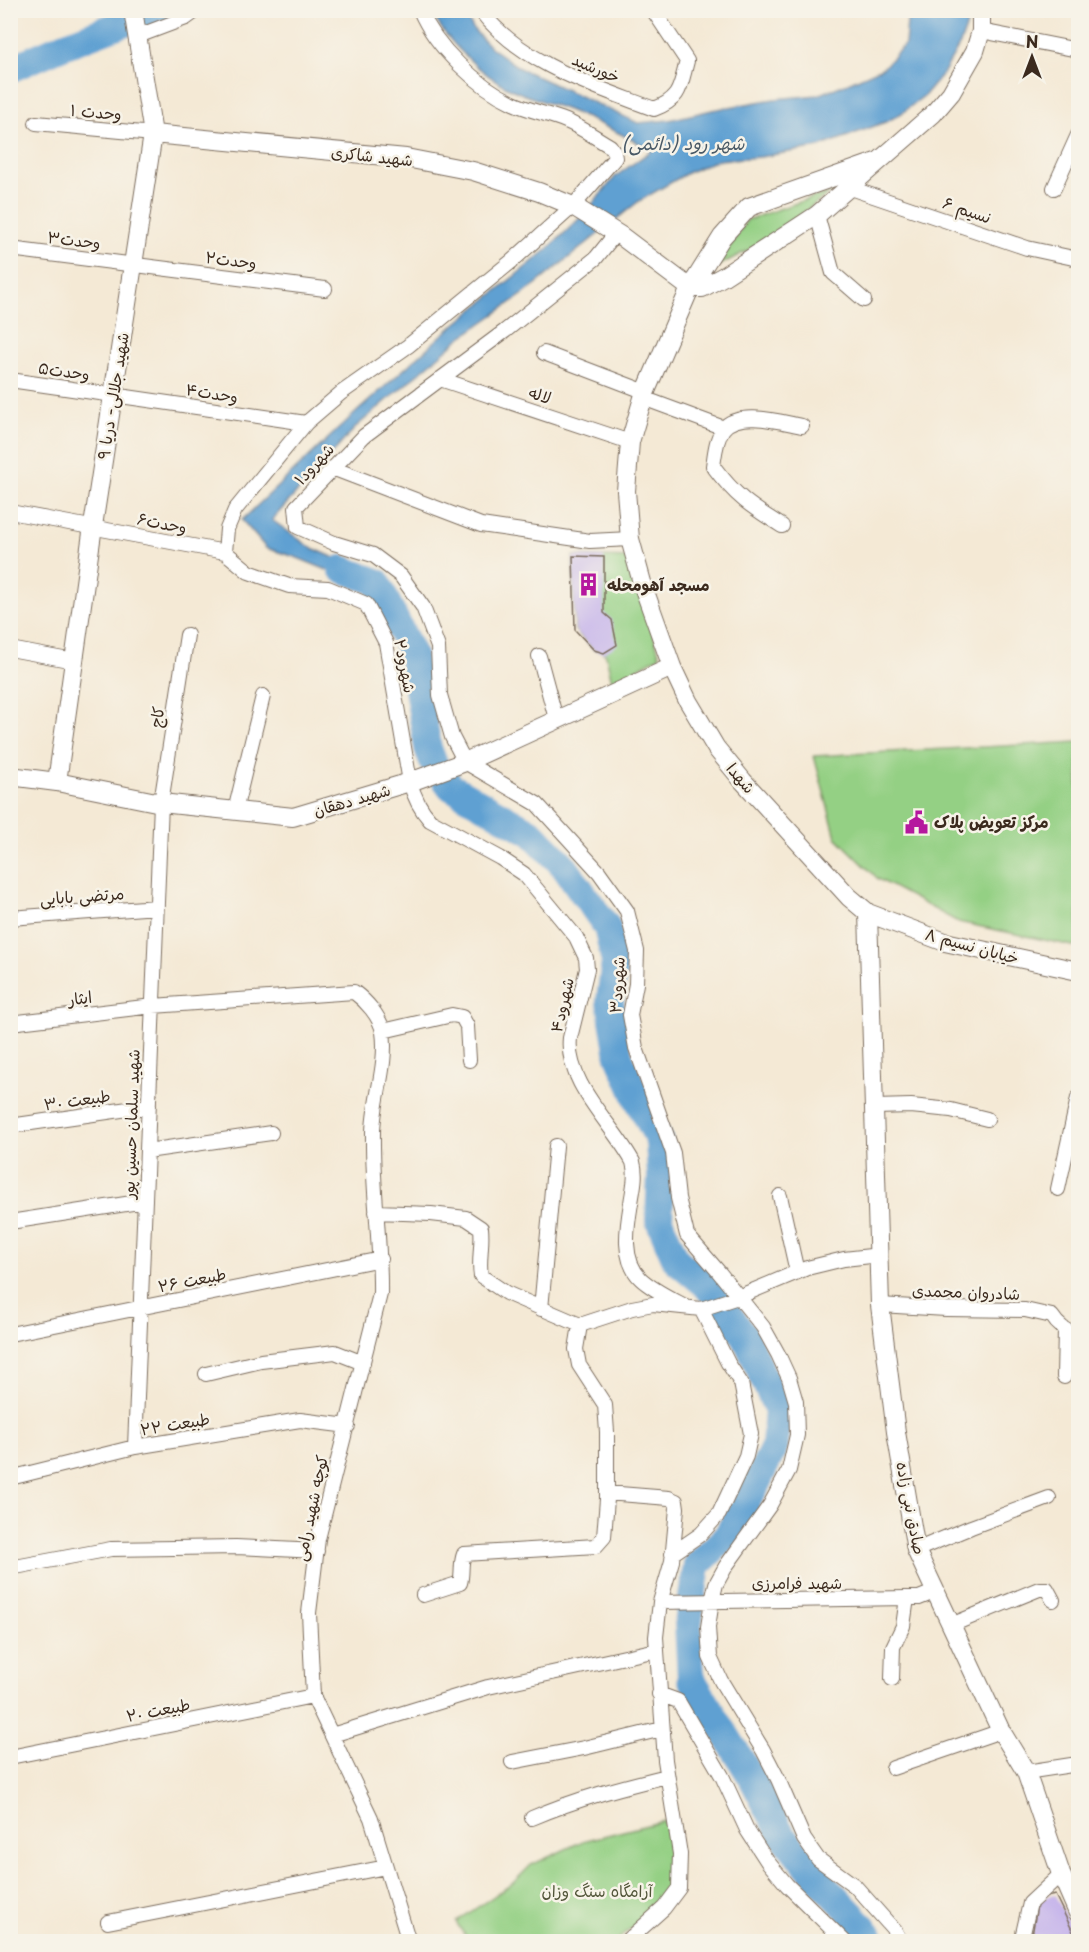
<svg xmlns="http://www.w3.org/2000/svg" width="1089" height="1952" font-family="'Playpen Sans','Playpen Sans Arabic',sans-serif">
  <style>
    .green { fill: #94d084; stroke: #687d51; stroke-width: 1.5 }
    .water { fill: #5ea0d2; stroke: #4c6578; stroke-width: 1.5 }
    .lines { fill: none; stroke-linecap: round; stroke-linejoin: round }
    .river { stroke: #5ea0d2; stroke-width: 28 }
    .building { fill: #c4b2eb }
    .street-casing { stroke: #7c6d5e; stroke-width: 16 }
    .secondary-casing { stroke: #7c6d5e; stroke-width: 20 }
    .street { stroke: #fff; stroke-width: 14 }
    .secondary { stroke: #fff; stroke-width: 18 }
    .labels { text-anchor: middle; stroke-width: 5; stroke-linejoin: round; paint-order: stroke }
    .street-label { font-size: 16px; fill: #3b2a1e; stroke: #f7f3e8 }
    .poi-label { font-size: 16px; font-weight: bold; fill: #3b2a1e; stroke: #f7f3e8; text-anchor: start }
    .park-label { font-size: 16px; fill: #515438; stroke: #f7f3e8 }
    .water-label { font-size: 18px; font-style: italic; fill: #495966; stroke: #f7f3e8 }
  </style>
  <rect width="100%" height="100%" fill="#f7f3e8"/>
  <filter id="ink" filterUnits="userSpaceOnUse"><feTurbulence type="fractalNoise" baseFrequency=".0167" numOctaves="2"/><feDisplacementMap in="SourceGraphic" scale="12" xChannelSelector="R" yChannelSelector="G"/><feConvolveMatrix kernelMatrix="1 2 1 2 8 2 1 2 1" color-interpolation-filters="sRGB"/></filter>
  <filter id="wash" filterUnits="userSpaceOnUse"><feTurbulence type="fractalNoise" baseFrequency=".008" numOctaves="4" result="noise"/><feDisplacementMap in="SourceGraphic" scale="24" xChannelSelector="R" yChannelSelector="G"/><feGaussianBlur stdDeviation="1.35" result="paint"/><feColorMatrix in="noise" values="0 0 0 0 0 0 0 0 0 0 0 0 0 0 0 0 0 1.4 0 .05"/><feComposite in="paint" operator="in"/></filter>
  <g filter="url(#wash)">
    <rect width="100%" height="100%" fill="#f4e9d5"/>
    <path class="green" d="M832,191l-66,50 -50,26 31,-47z
      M573,556l56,2 31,98 -48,26 -6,-27 -5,-4 -7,-1 -19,-20z
      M1078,742v205l-120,-25 -80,-43 -42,-42 -22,-81z
      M664,1821l8,18 3,23 -1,16 -6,16 -19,20 -33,27h-147l-13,-19 57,-39 18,-18 52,-24z"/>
    <path class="water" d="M152,10l27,1 -25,12z
      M431,11h32l11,19 16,17 31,22 117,54 31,-3 43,-10 62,-11 44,-4 30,-12 36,-16 21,-23 3,-33h61l-1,11 -8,22 -16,28 -19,23 -23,18 -14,8 -69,26 -59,10 -43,3 -28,12 -50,29 -114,92 -66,46 -102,87 -85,94 38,27 73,32 -14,8 -74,-30 -29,-9 -24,-28 109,-103 91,-82 106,-86 36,-35 32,-38 36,-26c-25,-13 -52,-27 -79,-38 -19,-8 -41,-13 -60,-22 -31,-14 -67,-49 -82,-79z"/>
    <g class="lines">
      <path class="river" d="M10,69l53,-23 94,-36
        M342,569l35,13 35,72 16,94 6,16 17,23 81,46 31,32 44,62 8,35 -5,39 9,55 18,42 22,42 2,36 -2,44 17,40 30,25 39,51 33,75 -3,34 -20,42 -28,49 -30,29 -9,59 3,54 61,100 30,57 33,40 46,49 13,18"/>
    </g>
    <g id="blocks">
      <path class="building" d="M573,556l31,1v56l8,7 5,25 -13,8 -10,-3 -19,-20z
        M1055,1895l23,47h-47l7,-43z"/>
    </g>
  </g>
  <g filter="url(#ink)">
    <use href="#blocks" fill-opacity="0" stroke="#7c6d5e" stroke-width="1.5"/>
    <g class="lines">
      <defs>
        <path id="street" d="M480,10c41,54 114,76 174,99 27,-10 26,-22 33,-48l-34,-51
          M981,31l97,19
          M138,36l48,-18 11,-8
          M36,123l117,11
          M847,187l180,61 51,11
          M1054,188l24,-53
          M817,215l16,58 31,27
          M616,233l-20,25 -91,73 -141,105 -68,71 2,20 36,16 39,12 28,21 22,31 15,40 2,48 12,42 13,25 72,42 62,68 28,39 10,40 -1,33 -6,31 6,33 37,105 5,45 9,37 31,36 45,56 15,27 11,24 7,24 1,33 -8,35 -19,35 -44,61 -10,18 -4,17 -4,26 2,30 11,24 42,69 15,29 26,60 14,20 37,27 40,45 6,11
          M10,249l315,40
          M544,353l102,39
          M440,379l190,63
          M10,380l296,43
          M643,398l81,30
          M332,468l149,57 109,16 40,-2
          M10,512l215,40 24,20 40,14 39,2 38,16 20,39 24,139c4,15 10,27 20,38l70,38 24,16 52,63 10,21 1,11 -17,69c-5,45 43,86 63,124 4,14 0,27 -2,41 -4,24 -10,57 10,76 12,11 29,19 44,27
          M782,526c-32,-20 -46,-29 -69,-60 2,-13 3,-27 10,-37 15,-20 58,-7 79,-3
          M225,552l2,-23 8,-19 71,-87 35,-30 67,-47 104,-85 61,-55 42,-48 -1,-6 -4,-6c-14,-8 -29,-19 -44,-25 -17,-7 -36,-10 -53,-18 -36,-17 -77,-55 -93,-93
          M10,649l64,12
          M539,656l17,63
          M235,811l28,-115
          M10,918l147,-11
          M10,1023l143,-17 201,-14c12,9 26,24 29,40 5,32 -10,70 -10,101 -1,54 8,108 7,161l-62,245 -9,74 4,83 58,122 38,124
          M383,1031l69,-16 10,2 5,9 2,34
          M875,1107l36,-1 40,4 36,9
          M10,1126l139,-20
          M147,1151l124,-18
          M1058,1189l20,-91
          M780,1196l17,76
          M376,1212l55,2 35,4 15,10c2,17 -3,32 0,48l25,17 74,32 52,-17 21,-4 48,5 37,-12 69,-29 37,-9 36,-4
          M10,1222l135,-21
          M880,1305l66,4 79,1 27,6c6,10 15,16 26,20
          M541,1309l15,-163
          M10,1334l371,-75
          M206,1374l55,-13 74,-9 28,11
          M1064,1377l1,-47
          M135,1447l26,-644 26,-168
          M10,1478l125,-31 165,-27 48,6
          M607,1493l62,5 7,3 1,7 -5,53 -12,41 -4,35 9,123 15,94 -1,34 -15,20 -38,34
          M916,1550l55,-23 78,-29
          M672,1554l29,-20 18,-20 27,-58 5,-22 -10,-51 -13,-20 -27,-54
          M10,1568l101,-19 125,-2 81,4
          M423,1595l37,-12c3,-10 0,-19 4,-29l132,-8 8,-9 3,-38v-67l-2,-27 -26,-40 -3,-16 4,-24
          M660,1602l247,-4h12l15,-6
          M951,1625l88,-36h8l6,11
          M892,1679l1,-32 10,-21 4,-28
          M659,1694l19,7 44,75 25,54 20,31 20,24 58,57
          M332,1735l156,-48 169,-37
          M10,1757l303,-61
          M512,1762l72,-14 78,-19
          M893,1768l108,-37
          M1026,1772l52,-8
          M532,1818c44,-19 90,-31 135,-42
          M108,1922l278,-55
          M1021,1942l9,-39 31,-29"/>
        <path id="secondary" d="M153,134l253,24 67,13 66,21 34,14 48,30 69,52h12l22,-12 93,-61 116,-101 18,-21 24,-42 6,-20v-21
          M876,162l-127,45 -27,30 -32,51 -47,110 -13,44 -4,49 4,48 13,47 29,81 16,34 28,47 27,33 106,116 19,16 77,29 133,29
          M10,776l47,6 104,21 132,14 117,-35 55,-20 207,-95
          M57,782l36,-256 60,-392 -20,-124
          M868,913l12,392 16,127 20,118 85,181 25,41 35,102 17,39"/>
      </defs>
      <use href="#street" class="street-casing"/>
      <use href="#secondary" class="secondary-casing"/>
      <use href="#street" class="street"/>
      <use href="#secondary" class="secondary"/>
    </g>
  </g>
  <defs>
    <symbol id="building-bare" viewBox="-9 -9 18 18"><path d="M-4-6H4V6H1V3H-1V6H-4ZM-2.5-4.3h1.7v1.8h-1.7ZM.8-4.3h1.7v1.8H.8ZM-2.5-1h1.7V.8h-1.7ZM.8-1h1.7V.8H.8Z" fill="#b5179e" stroke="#f7f3e8" stroke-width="2.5" paint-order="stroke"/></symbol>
    <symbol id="civic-bare" viewBox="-9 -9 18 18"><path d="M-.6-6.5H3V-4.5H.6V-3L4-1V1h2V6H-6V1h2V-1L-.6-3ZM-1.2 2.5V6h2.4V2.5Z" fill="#b5179e" stroke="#f7f3e8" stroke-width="2.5" paint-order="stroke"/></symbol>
  </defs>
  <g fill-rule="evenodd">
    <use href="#building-bare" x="572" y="568" width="33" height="33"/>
    <use href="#civic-bare" x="900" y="806" width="33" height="33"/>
  </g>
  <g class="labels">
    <g class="street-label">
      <text transform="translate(596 68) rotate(23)" y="6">خورشید</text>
      <text transform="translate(96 112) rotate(5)" y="6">وحدت ۱</text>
      <text transform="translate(372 156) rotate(6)" y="6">شهید شاکری</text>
      <text transform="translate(967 210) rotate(19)" y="6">نسیم ۶</text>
      <text transform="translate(74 240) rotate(7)" y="6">وحدت۳</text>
      <text transform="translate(231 260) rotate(7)" y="6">وحدت۲</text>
      <text transform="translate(64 371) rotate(8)" y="6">وحدت۵</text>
      <text transform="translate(212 393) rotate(9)" y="6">وحدت۴</text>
      <text transform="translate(540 395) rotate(18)" y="6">لاله</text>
      <text transform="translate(113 396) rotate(-81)" y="6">شهید جلالی- دریا ۹</text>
      <text transform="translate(314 464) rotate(-47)" y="6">شهرود۱</text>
      <text transform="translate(162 523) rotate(11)" y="6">وحدت۶</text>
      <text transform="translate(405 666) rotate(79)" y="6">شهرود۲</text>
      <text transform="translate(157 717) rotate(-81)" y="6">کاج</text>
      <text transform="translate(741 778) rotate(50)" y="6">شهدا</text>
      <text transform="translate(352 800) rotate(-16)" y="6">شهید دهقان</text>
      <text transform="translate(82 896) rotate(-4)" y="6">مرتضی بابایی</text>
      <text transform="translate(972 946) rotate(15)" y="6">خیابان نسیم ۸</text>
      <text transform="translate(617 985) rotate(-86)" y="6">شهرود۳</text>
      <text transform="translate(80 998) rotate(-7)" y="6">ایثار</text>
      <text transform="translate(562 1005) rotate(-77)" y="6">شهرود۴</text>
      <text transform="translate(77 1100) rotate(-8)" y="6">طبیعت ۳۰</text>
      <text transform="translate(131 1124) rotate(-88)" y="6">شهید سلمان حسین پور</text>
      <text transform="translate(192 1280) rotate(-11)" y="6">طبیعت ۲۶</text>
      <text transform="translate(966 1292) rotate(2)" y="6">شادروان محمدی</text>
      <text transform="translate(175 1424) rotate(-9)" y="6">طبیعت ۲۲</text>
      <text transform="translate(311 1508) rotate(-78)" y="6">کوچه شهید رامی</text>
      <text transform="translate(911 1508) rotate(79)" y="6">صادق نبی زاده</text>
      <text x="797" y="1589">شهید فرامرزی</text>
      <text transform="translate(158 1710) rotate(-11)" y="6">طبیعت ۲۰</text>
    </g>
    <g class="poi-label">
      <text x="607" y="591">مسجد آهومحله</text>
      <text x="934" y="828">مرکز تعویض پلاک</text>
    </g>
    <g class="park-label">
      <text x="597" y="1897">آرامگاه سنگ وزان</text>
    </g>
    <g class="water-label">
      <text x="683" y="150">شهر رود (دائمی)</text>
    </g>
  </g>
  <rect width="1089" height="1952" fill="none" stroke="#f7f3e8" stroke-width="36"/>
  <g transform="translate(1032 57)" stroke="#f7f3e8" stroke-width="4.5" paint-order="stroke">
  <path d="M0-4.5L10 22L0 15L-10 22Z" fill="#3b2a1e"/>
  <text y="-9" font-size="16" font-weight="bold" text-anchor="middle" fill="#3b2a1e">N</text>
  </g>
</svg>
